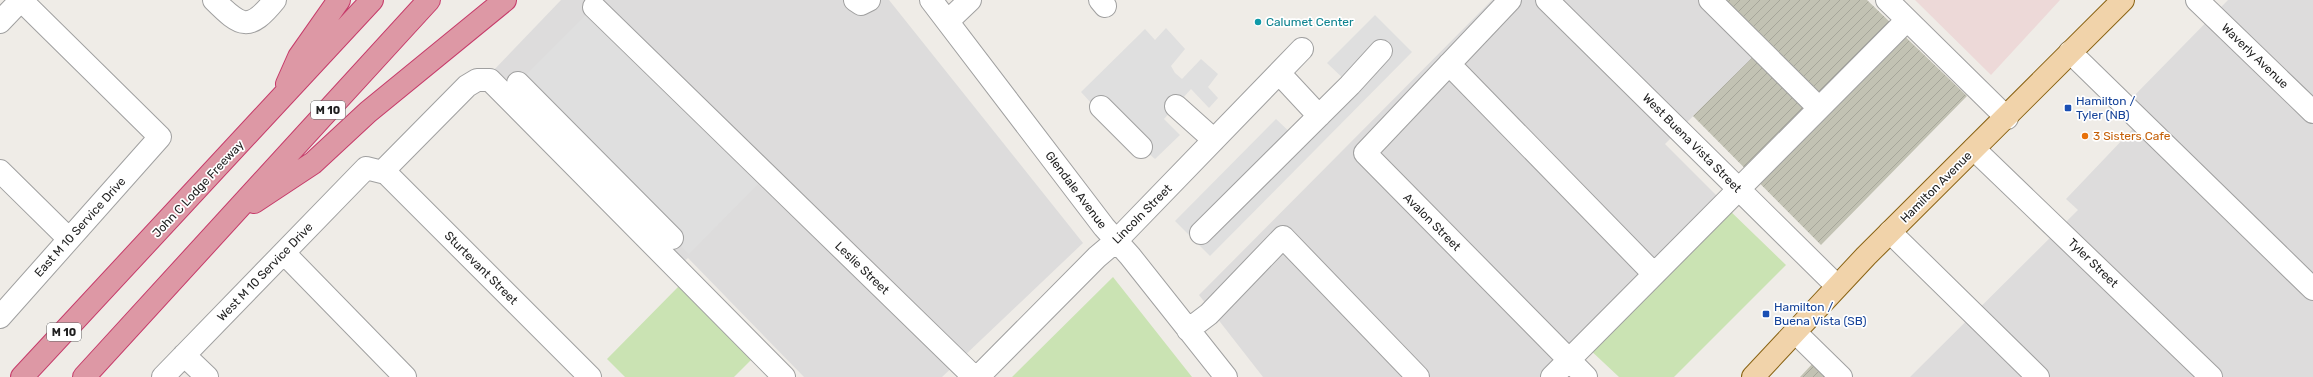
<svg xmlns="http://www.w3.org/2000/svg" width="2313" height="377" font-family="Rubik,sans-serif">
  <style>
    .residential { fill: #dddcdc }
    .commercial { fill: #edd9d8 }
    .construction { fill: url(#construction-furrows) }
    .grass { fill: #cae3b3 }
    .parking { fill: #dfdfdf }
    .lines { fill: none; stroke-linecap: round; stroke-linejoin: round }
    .minor-casing { stroke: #a0a0a0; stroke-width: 24 }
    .major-casing { stroke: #896212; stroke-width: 24 }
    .highway-casing { stroke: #c63b6a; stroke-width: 24 }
    .minor { stroke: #fff; stroke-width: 22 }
    .major { stroke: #f1d3aa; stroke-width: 22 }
    .highway { stroke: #dd98a5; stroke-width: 22 }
    .culture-dot { fill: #0f9aa8; stroke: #fff; stroke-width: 1.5 }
    .transit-dot { fill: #1a4fb4; stroke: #fff; stroke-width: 1.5 }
    .food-dot { fill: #e8710a; stroke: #fff; stroke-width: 1.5 }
    .labels { text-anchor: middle; stroke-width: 3.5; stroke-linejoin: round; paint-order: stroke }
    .shield { fill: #fff; stroke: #626262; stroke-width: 1 }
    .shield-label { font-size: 11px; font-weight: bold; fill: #1f1f1f }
    .culture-label { font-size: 12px; fill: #0d838f; stroke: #fff; text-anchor: start }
    .street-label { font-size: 12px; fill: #1f1f1f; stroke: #fff }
    .transit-label { font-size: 12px; fill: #164399; stroke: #fff; text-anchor: start }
    .food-label { font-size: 12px; fill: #c56008; stroke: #fff; text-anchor: start }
  </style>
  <defs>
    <pattern id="construction-furrows" width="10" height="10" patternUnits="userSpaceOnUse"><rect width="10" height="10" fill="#c2c2b3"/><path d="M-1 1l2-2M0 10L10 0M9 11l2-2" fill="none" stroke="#a6a69a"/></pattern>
  </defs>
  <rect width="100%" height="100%" fill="#efece7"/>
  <path class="residential" d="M561,0h328l194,243 -141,134h-138l-116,-119 -7,6 -190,-191z
    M1492,0h230l44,44 -101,100 54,54 -177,179h-279l-64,-82z
    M2228,0h85v377h-403l168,-167 -12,-11 80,-84 -16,-15z"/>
  <path class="commercial" d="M1915,0h145l-69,75z"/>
  <path class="construction" d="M1722,0h145l100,96 -146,149 -128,-129 73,-72z
    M1815,361l16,16h-31z"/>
  <path class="grass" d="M1726,207l60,58 -112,112h-55l-32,-30z
    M1113,277l79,100h-180z
    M679,286l73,73 -18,18h-109l-18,-18z"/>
  <path class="parking" d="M590,11l170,171 -71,72 -171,-171z
    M1375,15l37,37 -202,204 -35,-35 101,-102 21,20 53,-54 -23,-22z
    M1166,28l19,21 -14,17 4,7 7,6 19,-20 17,15 -10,13 10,11 -9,10 -18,-19 -27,30 16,16 -25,24 -63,-55 -11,-12 64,-63 10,11z"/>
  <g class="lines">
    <defs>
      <path id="minor" d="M214,0c27,27 35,32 61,0
        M855,0l6,4 8,-4
        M931,0l173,227 26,29 96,121
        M1100,0l5,6
        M1510,0l-145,153 221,224
        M1547,0l290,286
        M1710,0l109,108
        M1887,0l120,118
        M2197,0l116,112
        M594,7l380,370
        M948,21l22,-21
        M0,22l21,-22 139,137 -160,180
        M2070,52l243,237
        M1449,64l205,210
        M1279,73l40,43
        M518,83l154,155
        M1176,106l38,34
        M1101,107l40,40
        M1974,149l237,228
        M0,171l69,68
        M382,172l85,-86 10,-6h13l294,297
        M1890,232l148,145
        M1201,233l149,-148 31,-34
        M284,253l121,124
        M1188,330l21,-16 74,-77 135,140
        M1796,333l45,44
        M184,355l23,22
        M163,377l203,-209 20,5 204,204
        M978,377l119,-120 19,-16 186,-192
        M1552,377l355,-357"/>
      <path id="major" d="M1753,377l113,-121 257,-256"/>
      <path id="highway" d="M287,84l12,-27 40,-57
        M254,202l59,-39 55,-51 137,-112
        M22,377l350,-377
        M84,377l345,-377"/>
    </defs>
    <use href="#minor" class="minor-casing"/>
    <use href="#major" class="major-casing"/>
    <use href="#highway" class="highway-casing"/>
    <use href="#minor" class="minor"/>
    <use href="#major" class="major"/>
    <use href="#highway" class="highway"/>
  </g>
  <circle class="culture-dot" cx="1258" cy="22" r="4"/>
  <g class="transit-dot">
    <rect x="2064" y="104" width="8" height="8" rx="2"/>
    <rect x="1762" y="310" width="8" height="8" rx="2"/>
  </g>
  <circle class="food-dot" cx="2085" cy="136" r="4"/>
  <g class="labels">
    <g class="shield">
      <rect x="311" y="101" width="34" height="18" rx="3"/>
      <rect x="47" y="323" width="34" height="18" rx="3"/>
    </g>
    <g class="shield-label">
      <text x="328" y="114">M 10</text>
      <text x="64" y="336">M 10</text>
    </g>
    <g class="culture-label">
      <text x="1266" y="26">Calumet Center</text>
    </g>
    <g class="street-label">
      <text transform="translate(2255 56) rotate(44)" y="4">Waverly Avenue</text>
      <text transform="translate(1692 143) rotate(45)" y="4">West Buena Vista Street</text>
      <text transform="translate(1936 187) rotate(-45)" y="4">Hamilton Avenue</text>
      <text transform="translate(198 189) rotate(-47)" y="4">John C Lodge Freeway</text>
      <text transform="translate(1076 190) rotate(53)" y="4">Glendale Avenue</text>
      <text transform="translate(1142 214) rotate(-45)" y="4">Lincoln Street</text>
      <text transform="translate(1432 222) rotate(45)" y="4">Avalon Street</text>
      <text transform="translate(80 227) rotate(-48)" y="4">East M 10 Service Drive</text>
      <text transform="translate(2093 263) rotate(44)" y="4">Tyler Street</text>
      <text transform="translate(481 268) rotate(45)" y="4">Sturtevant Street</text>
      <text transform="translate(862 268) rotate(44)" y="4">Leslie Street</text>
      <text transform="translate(265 272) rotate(-46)" y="4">West M 10 Service Drive</text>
    </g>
    <g class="transit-label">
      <text x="2076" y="105">Hamilton /<tspan x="2076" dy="14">Tyler (NB)</tspan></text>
      <text x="1774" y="311">Hamilton /<tspan x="1774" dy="14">Buena Vista (SB)</tspan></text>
    </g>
    <g class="food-label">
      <text x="2093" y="140">3 Sisters Cafe</text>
    </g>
  </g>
</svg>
